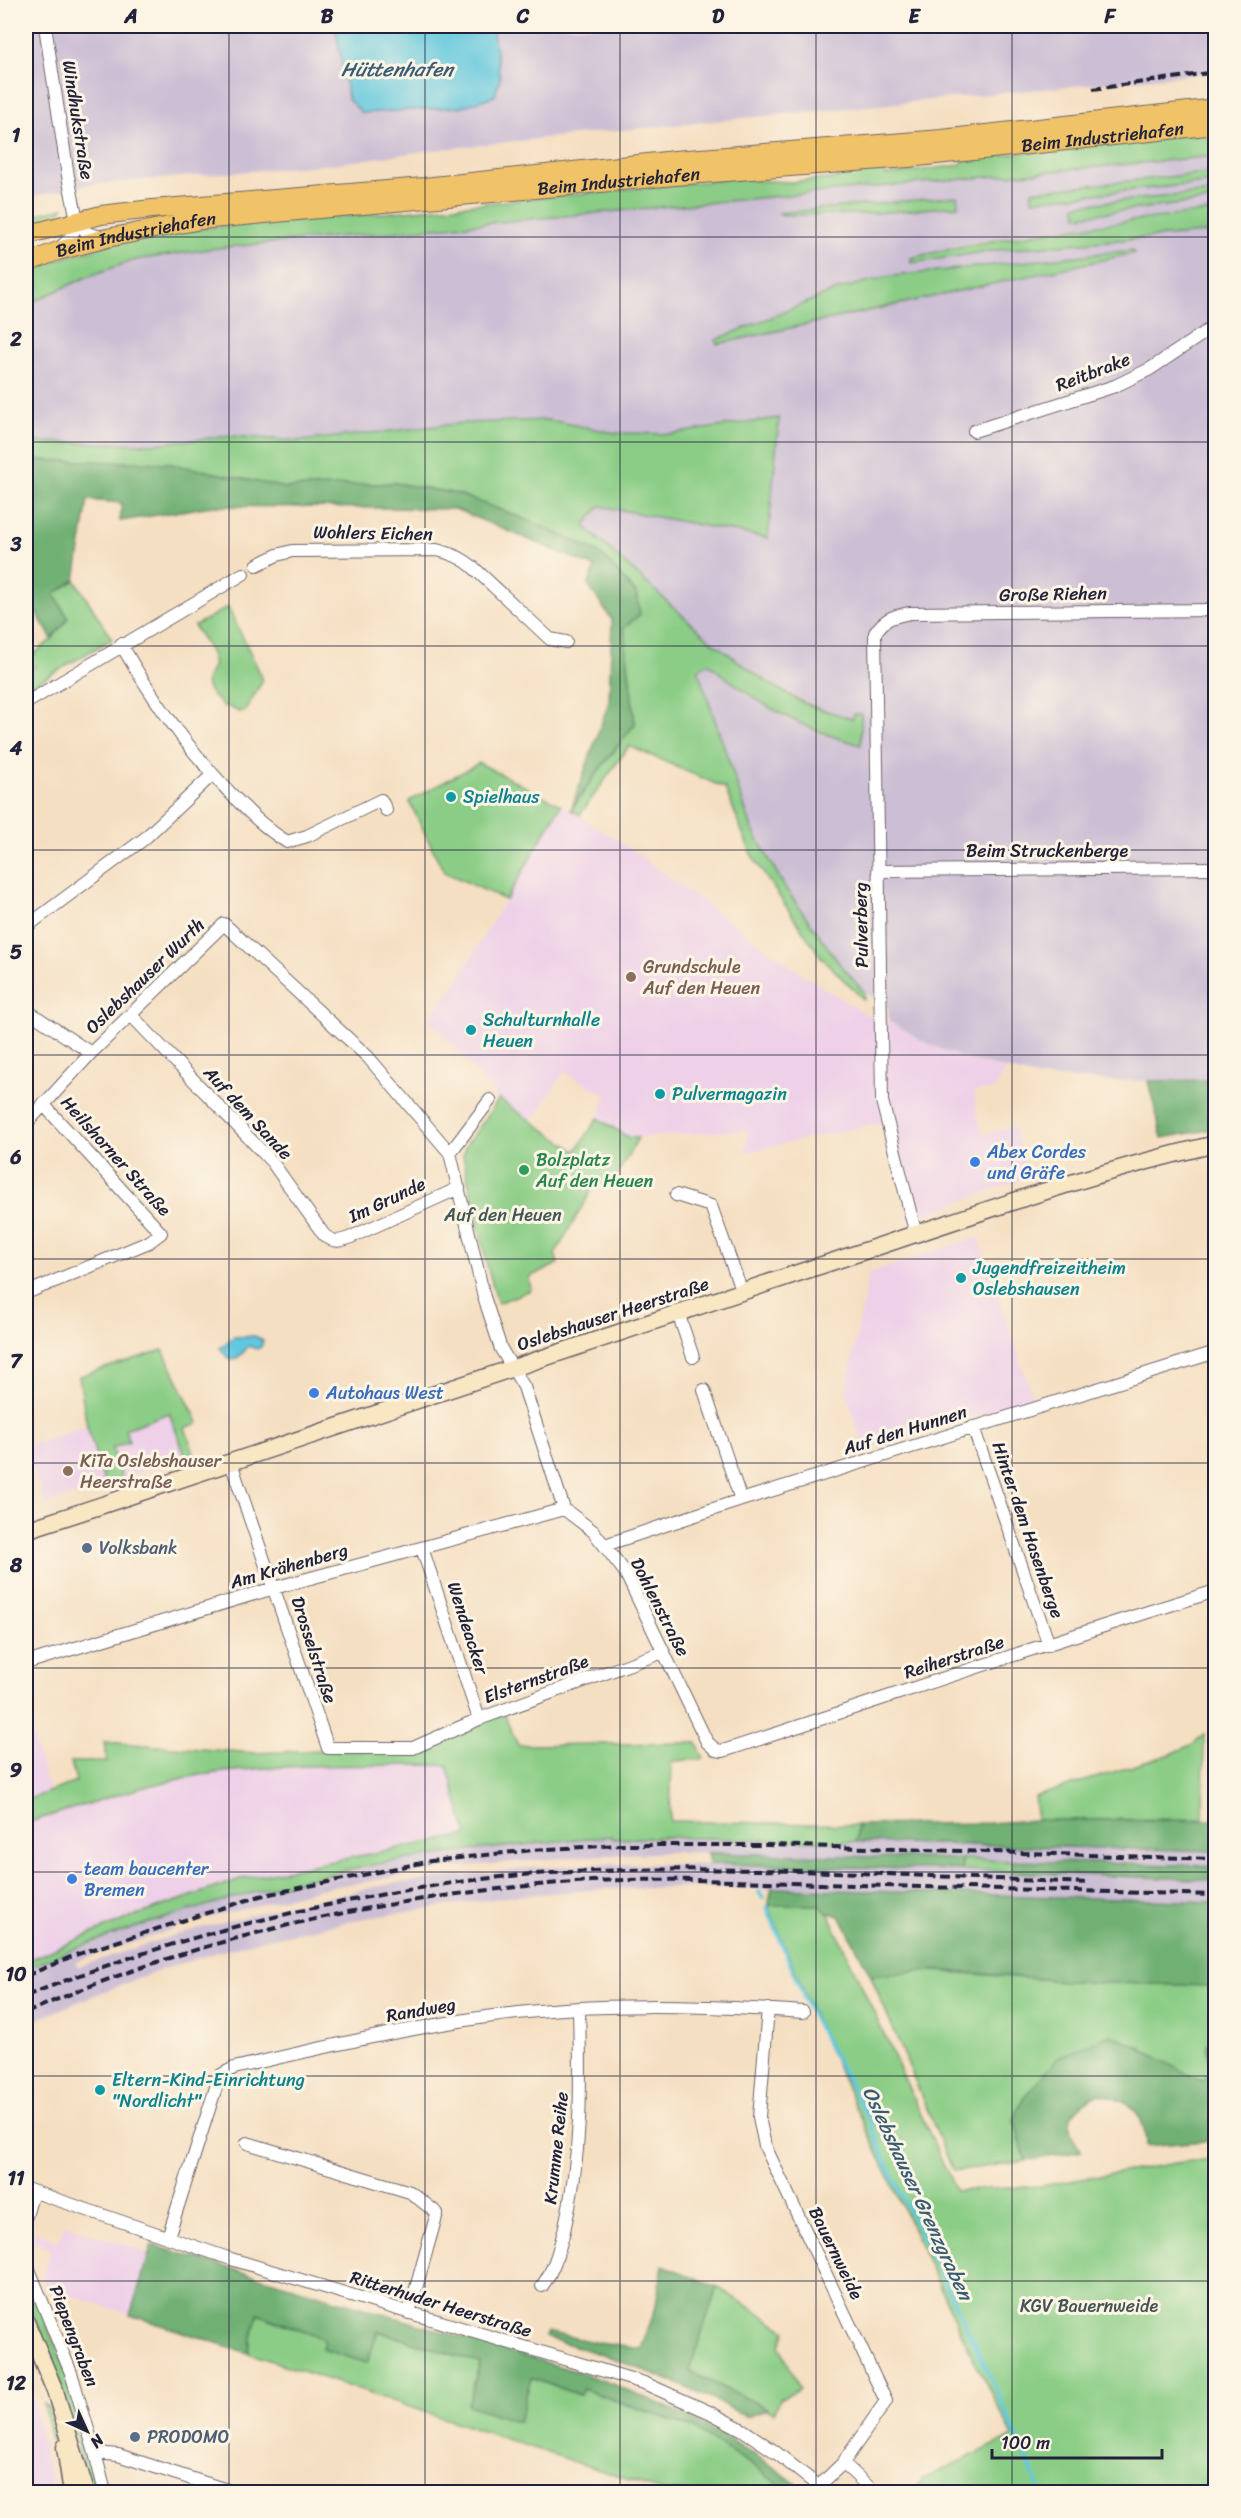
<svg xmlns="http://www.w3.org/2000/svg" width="1241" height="2518" font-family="Sriracha,sans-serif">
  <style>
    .built { fill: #eed0e8 }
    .industrial { fill: #ccbed4; fill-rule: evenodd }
    .green { fill: #8bcd86; stroke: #567860; stroke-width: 1.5 }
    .forest { fill: #70b073; stroke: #496957; stroke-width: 1.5 }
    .water { fill: #61c7de; stroke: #42748c; stroke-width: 1.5 }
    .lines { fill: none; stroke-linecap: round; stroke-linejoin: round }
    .stream { stroke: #61c7de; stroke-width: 4 }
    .minor-casing { stroke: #6c646a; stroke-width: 14 }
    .secondary-casing { stroke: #6c646a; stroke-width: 19 }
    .primary-casing { stroke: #6c646a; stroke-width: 20 }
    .minor { stroke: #fff; stroke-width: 12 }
    .secondary { stroke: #f9e7c3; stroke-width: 16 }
    .primary { stroke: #f1c369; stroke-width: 18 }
    .rail { stroke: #22223b; stroke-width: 4; stroke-dasharray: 9 4.5; stroke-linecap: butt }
    .grid { fill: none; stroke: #22223b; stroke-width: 1.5; stroke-opacity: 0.55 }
    .culture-dot { fill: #0f9aa8; stroke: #fcf5e5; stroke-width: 2 }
    .education-dot { fill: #8d6e63; stroke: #fcf5e5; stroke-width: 2 }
    .shop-dot { fill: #3f7fe0; stroke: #fcf5e5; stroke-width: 2 }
    .leisure-dot { fill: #2e9e5b; stroke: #fcf5e5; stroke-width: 2 }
    .service-dot { fill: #5c6f8a; stroke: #fcf5e5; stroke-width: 2 }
    .labels { text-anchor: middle; stroke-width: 6; stroke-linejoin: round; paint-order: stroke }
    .street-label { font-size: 18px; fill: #22223b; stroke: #fcf5e5 }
    .culture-label { font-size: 18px; fill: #0d838f; stroke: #fcf5e5; text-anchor: start }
    .education-label { font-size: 18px; fill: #785e54; stroke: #fcf5e5; text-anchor: start }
    .shop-label { font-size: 18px; fill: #366cbe; stroke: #fcf5e5; text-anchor: start }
    .leisure-label { font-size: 18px; fill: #27864d; stroke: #fcf5e5; text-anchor: start }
    .park-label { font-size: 18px; fill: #425552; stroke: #fcf5e5 }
    .service-label { font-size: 18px; fill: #4e5e75; stroke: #fcf5e5; text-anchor: start }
    .water-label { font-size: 20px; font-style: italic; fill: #385c74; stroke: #fcf5e5 }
    .neatline { fill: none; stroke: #22223b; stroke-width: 2 }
    .grid-label { font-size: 20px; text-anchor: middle; font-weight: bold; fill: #22223b }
  </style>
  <rect width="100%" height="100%" fill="#fcf5e5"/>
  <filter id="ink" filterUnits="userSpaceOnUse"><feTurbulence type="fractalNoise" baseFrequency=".0167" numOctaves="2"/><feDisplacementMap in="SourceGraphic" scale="12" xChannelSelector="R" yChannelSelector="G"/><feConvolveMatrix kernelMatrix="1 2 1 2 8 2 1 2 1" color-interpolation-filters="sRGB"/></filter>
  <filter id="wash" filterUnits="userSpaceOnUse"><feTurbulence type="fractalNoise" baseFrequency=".008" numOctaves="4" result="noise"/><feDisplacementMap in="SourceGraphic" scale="24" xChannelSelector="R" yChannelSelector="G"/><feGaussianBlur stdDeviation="1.35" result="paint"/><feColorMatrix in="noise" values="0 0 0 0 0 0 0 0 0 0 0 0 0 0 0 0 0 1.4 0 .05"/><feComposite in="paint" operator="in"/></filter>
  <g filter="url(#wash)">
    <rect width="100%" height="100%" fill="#f5dfc2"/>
    <path class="built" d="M561,805l64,40 177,129 63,40 24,7 39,23 36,14 41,12 -11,20 -20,2 2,19 7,23 31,-7 15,50 -119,42 -25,-97 -139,30 2,-22 -119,8 -31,-20 9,-23 -43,-23 -32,50 -33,-23 -70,-80 29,-39z
      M978,1237l55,162 -168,52 -19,-59 23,-119z
      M169,1413l17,44 -64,21 -10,-31 17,-5 -5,-12z
      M87,1426l18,59 -60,20 -15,-48 1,-14 17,-3z
      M26,1717l24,76 -24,7z
      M448,1765l19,70 -227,44 -111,39 -103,43v-138l146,-43 44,-8 105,-6z
      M64,2225l86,28 -20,62 -85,-28 -3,-9 9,-30 -19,-7 1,-2 2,-7 24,9z
      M26,2378l8,22 18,92h-26z"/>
    <path class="industrial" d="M26,26h309l13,72 14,15 99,-6 34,-11 5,-18 -8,-52h723l1,46 -623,61 -169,18 -91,13 -247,21 -60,13z
      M1215,156v16l-183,19 1,9 182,-18v10l-139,13 1,11 138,-16v11l-196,23 -49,9 -59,15 1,5 86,-13 217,-18v848l-99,1 -80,-4 -72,-19 -36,-14 -39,-23 -1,-14 -24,-15 -25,-29 -53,-74 -34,-60 -55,-159 11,-7 37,30 39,24 42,19 28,-17 -39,-12 -33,-18 -70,-46 -128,-117 16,-20 168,32 11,-119 -108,15 -56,-1 -66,-13 -85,3 -164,18 -69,-5 -80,8 -125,-2v-136l63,-30 46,-16 82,-12zM957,196l1,10 -134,10 -44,-3zM1132,250l2,3 -417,91 -1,-4 121,-50 48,-13z
      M611,1836l3,3 134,-1 467,13v15l-543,-14 -86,4 -131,11 -135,22 -120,31 -125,42 3,5 94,-31 100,-27 118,-25 139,-16 69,-4 212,1 405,15 1,22 -520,-15 -91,2 -92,7 -153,23 -111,24 -74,22 -83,31 -66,28v-55l28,-13 142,-48 75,-21 149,-30 92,-12z"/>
    <path class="green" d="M1215,131v25l-998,92 -82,12 -46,16 -63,29v-36l91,-27 95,-15 172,-14 367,-36v3l39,2 47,-4 3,-3 42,-5 4,5 74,-10 3,-6z
      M1215,172v10l-183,18v-9z
      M1215,192v8l-138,16 -1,-11z
      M957,196l1,10 -93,8 -85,1 -1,-2z
      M63,208l-9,11 -28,10v-12z
      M1215,211v21l-217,18 -87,13v-5c100,-25 202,-35 304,-47z
      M1132,250l2,3 -417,91 -1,-4 121,-50 48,-13z
      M779,418l-11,120 -168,-32 -16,20 128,116c33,23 67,52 105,66 12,4 24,7 36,11l1,-5h7v31c-63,-17 -103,-41 -153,-82l-10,7 54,159 34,60 53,74 25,29v8l-43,-43 -53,-77 -17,-26 -26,-66 -96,-42 -49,69 -9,-5 28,-40 36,-46 -11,-97 16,-13 -4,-21 -32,-36 -10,-7 -69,-31 -67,-25 -63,-11 -109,5 -119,-25 -141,-3v-18l125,2 80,-8 69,5 164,-18 85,-3 66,13 56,1z
      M75,580l37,59 -86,50v-14l9,-8 -7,-8 24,-20 16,-21 -14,-24z
      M228,607l32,66 2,9 -17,29 -6,1 -10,-5 -6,-1c-7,-7 -20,-17 -16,-28 3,-8 8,-9 6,-18 -2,-11 -13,-24 -19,-34z
      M479,763l82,42 -55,95 -62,-28 -35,-71z
      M499,1099l77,52 22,-33 31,20h9l-27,48 -14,-5 -42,73 3,10 -29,13 2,13 -33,13 -10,-34 -25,-113 2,-9z
      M163,1350l34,70 1,3 -13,5 9,25 -8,4 -17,-44 -44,16 4,13 -17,6 10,30 -17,7 -18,-59 -8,-50z
      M504,1714l14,31 179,-2 7,16 -32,2 -2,60 188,4 -2,17 -190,-5 -53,2 -2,-3c-63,6 -127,12 -189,21 -92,13 -181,37 -269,65 -43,14 -86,28 -127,47v-8l103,-43 111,-39 227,-44 -20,-70c-76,1 -157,-2 -232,8 -65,8 -127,32 -189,50v-23l50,-18 -5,-20h36l-3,-20 152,11 65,-3 87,2z
      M1204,1735l-1,84 -166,1 -3,-23 137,-43 20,-9z
      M962,1859l50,2v11l-50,-2z
      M768,1905h51l9,8 128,278 84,-5 142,-24 33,-3v333h-303l11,-13 90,-43 -41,-80 -157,-337z
      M918,1970l160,12 137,4v57l-8,1 5,30 -10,8 -35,-18 -30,-19 -123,75 12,41 -73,10 -82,-195z
      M26,2278l38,88 16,50 19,76h-9l-27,-100 -16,-48 -21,-40z
      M717,2287l69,43 -6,17 20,42 -20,10 -6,14 -85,-42z
      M257,2314l67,25 -2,10 45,14 10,-32 103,32 -12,41 63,-26 48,17 4,-6 110,39 61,38 34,26h-123l-417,-139z
      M44,2404l7,6 16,82h-5z"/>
    <path class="forest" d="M26,460l141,3 119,25 109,-5 63,11 67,25 69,31 10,7 32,36 4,21 -16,14 11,96 -36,46 -28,40 38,-108 3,-82 -24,-35 7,-18 -140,-58 -243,-3 -92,15 2,-18 -34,-3 -13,80 -21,14 14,24 -16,21 -19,-32 -7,-18z
      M1215,1080v49l-53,9 -14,-57z
      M1037,1820h178v31l-359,-9 2,-17 131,-2z
      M708,1853l254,6v11l-253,-6z
      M1012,1861l203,5v14l-203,-8z
      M772,1888l443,14v84l-137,-4 -144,-12 -63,6 -31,-60 -12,-3 -10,-8h-50z
      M1111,2035c32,12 60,32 91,46l10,-8 -5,-29 8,-1v97l-69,6c-1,-34 -16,-46 -48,-52 -28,16 -39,30 -16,57l-56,10 -12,-41 8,-20 36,-43z
      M152,2245l433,129c79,28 155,64 221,118h-18l-34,-26 -61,-38 -110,-39 -3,6 -49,-17 -12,44 -51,-17 12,-42 -102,-32 -11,32 -45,-14 2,-10 -66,-25 -10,39 -118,-38z
      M663,2265l54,22 -28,84 79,38 -21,8c-64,-35 -132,-59 -202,-80l2,-5 52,11 42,6 14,-39z"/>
    <path class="water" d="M335,26h157l8,52 -5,18 -34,11 -99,6 -14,-14z
      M255,1336l8,5 -2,6 -4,2 -8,-3c-7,6 -11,17 -22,11l-7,-9 14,-11z"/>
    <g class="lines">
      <path class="stream" d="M759,1892l4,6
        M767,1907l43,105 60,109 15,40 105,215 51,116"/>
    </g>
  </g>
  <g filter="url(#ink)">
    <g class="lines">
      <defs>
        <path id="minor" d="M45,26l23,150 9,44 10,13 18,5
          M59,249l13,-13 5,-16
          M974,431l141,-45 35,-17 66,-44
          M257,565l20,-10 15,-4 145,-1c14,3 26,8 37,18l76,71 16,3
          M121,644c32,56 68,107 113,153 17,17 32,32 53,45l20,-6 74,-36 5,10
          M26,703l217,-129
          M878,871l338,-3
          M26,927l118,-88 68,-64
          M26,1010l65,43 133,-129 144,133 82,96 34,144 17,52 23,38 40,122 29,22 32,41 82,170 9,8 7,1c164,-53 327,-110 493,-160
          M131,1015l141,147 52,73c9,7 14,7 25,3l110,-50
          M26,1124l65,-71
          M450,1153l40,-53
          M676,1195l35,11 31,86
          M916,1235l-34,-134 -7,-468c10,-15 18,-17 35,-20l306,-3
          M26,1293l123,-51 12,-9 -118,-129
          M678,1313l15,44
          M704,1390l37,110
          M973,1427l76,218
          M231,1463l97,285h85l66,-29 184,-67
          M605,1545l136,-45 475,-148
          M422,1548l57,171
          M26,1663l248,-75 290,-79
          M768,2009l-9,108 6,29 121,255 -43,62 -24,23
          M247,2143l163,49 27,21 -28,100
          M26,2189l205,70 413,124 65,29 34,18 31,21 52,41
          M26,2216l7,-24
          M168,2237l50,-156 3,-6 13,-7c86,-20 172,-40 259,-52 102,-14 208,-11 310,-4
          M26,2262l45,111 24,80 10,39
          M542,2286c12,-16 17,-36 22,-55 18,-77 17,-144 15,-222
          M95,2453l23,2 115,37
          M843,2463l31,29"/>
        <path id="secondary" d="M26,1530c263,-85 524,-176 787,-262 133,-43 266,-93 403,-124
          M26,2322l29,69 31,101
          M65,2447l7,45"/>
        <g id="primary">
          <path d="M26,235l75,-20 51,-6 272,-22 251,-27 267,-21 274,-31"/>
          <path id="s1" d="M26,263l32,-12 49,-13 94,-18 474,-44 233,-18 308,-33"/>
        </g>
      </defs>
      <use href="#minor" class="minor-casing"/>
      <use href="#secondary" class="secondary-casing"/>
      <use href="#primary" class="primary-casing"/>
      <use href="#minor" class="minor"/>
      <use href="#secondary" class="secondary"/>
      <use href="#primary" class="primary"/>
      <path class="rail" d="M1093,89l123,-17
        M26,1976l49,-21 185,-59 171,-35 101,-11 89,-5h147l448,14
        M26,1996c113,-46 228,-78 348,-100 59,-11 119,-20 178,-23 178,-10 358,3 537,10
        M26,2013c165,-74 342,-113 522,-129 90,-8 182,-3 273,0 131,4 263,7 395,11"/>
    </g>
  </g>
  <path class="grid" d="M229,26v2466M425,26v2466M620,26v2466M816,26v2466M1012,26v2466M26,237h1190M26,442h1190M26,646h1190M26,850h1190M26,1055h1190M26,1259h1190M26,1463h1190M26,1668h1190M26,1872h1190M26,2076h1190M26,2281h1190"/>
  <g class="culture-dot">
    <circle cx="451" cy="797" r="6"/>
    <circle cx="471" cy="1030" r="6"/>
    <circle cx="660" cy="1094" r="6"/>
    <circle cx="961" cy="1278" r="6"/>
    <circle cx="100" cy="2090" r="6"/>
  </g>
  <g class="education-dot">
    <circle cx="631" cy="977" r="6"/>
    <circle cx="68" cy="1471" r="6"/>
  </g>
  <g class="shop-dot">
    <circle cx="975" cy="1162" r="6"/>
    <circle cx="314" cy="1393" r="6"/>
    <circle cx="72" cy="1879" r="6"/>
  </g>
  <circle class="leisure-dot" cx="524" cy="1170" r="6"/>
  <g class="service-dot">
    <circle cx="87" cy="1548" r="6"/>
    <circle cx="135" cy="2437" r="6"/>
  </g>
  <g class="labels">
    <g class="street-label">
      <text transform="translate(78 120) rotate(81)" y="6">Windhukstraße</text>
      <text dy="6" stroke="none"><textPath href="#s1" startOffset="1086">Beim Industriehafen</textPath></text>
      <text dy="6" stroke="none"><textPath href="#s1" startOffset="600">Beim Industriehafen</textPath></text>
      <text dy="6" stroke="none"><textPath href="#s1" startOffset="114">Beim Industriehafen</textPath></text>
      <text transform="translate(1093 372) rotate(-21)" y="6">Reitbrake</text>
      <text transform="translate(373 533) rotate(1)" y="6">Wohlers Eichen</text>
      <text transform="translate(1053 594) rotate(-1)" y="6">Große Riehen</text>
      <text x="1047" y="857">Beim Struckenberge</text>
      <text transform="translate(861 925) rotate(-91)" y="6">Pulverberg</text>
      <text transform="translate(145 976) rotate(-44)" y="6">Oslebshauser Wurth</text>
      <text transform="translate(248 1113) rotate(47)" y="6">Auf dem Sande</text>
      <text transform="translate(116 1156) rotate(48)" y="6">Heilshorner Straße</text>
      <text transform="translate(387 1200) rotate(-25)" y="6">Im Grunde</text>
      <text transform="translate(613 1314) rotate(-18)" y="6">Oslebshauser Heerstraße</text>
      <text transform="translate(905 1430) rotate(-17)" y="6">Auf den Hunnen</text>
      <text transform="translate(1028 1530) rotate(71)" y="6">Hinter dem Hasenberge</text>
      <text transform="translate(289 1566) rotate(-16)" y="6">Am Krähenberg</text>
      <text transform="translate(660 1607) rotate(63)" y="6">Dohlenstraße</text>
      <text transform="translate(468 1628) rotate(72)" y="6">Wendeacker</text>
      <text transform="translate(314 1650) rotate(72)" y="6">Drosselstraße</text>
      <text transform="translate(954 1657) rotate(-18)" y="6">Reiherstraße</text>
      <text transform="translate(536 1679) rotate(-20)" y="6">Elsternstraße</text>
      <text transform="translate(421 2010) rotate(-10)" y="6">Randweg</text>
      <text transform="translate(556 2148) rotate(-84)" y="6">Krumme Reihe</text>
      <text transform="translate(836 2253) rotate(64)" y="6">Bauernweide</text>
      <text transform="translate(441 2304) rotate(17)" y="6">Ritterhuder Heerstraße</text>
      <text transform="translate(74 2336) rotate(69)" y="6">Piepengraben</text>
    </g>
    <g class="culture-label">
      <text x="463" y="803">Spielhaus</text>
      <text x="483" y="1026">Schulturnhalle<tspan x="483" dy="21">Heuen</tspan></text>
      <text x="672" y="1100">Pulvermagazin</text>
      <text x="973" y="1274">Jugendfreizeitheim<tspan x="973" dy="21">Oslebshausen</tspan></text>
      <text x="112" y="2086">Eltern-Kind-Einrichtung<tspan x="112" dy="21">"Nordlicht"</tspan></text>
    </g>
    <g class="education-label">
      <text x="643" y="973">Grundschule<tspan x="643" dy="21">Auf den Heuen</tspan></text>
      <text x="80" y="1467">KiTa Oslebshauser<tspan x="80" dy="21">Heerstraße</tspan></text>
    </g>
    <g class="shop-label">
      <text x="987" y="1158">Abex Cordes<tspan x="987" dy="21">und Gräfe</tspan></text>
      <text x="326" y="1399">Autohaus West</text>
      <text x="84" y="1875">team baucenter<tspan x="84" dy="21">Bremen</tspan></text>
    </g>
    <g class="leisure-label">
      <text x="536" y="1166">Bolzplatz<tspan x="536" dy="21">Auf den Heuen</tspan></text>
    </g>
    <g class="park-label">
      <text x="503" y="1221">Auf den Heuen</text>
      <text x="1089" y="2312">KGV Bauernweide</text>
    </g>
    <g class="service-label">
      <text x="99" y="1554">Volksbank</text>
      <text x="147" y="2443">PRODOMO</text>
    </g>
    <g class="water-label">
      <text x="397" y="76">Hüttenhafen</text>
      <text transform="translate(918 2193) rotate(65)" y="7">Oslebshauser Grenzgraben</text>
    </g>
  </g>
  <rect width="1241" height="2518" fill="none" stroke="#fcf5e5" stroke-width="66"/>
  <g transform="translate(87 2431) rotate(135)" stroke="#fcf5e5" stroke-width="4.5" paint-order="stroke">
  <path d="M0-4.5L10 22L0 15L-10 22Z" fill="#22223b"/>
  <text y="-9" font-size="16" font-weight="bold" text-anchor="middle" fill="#22223b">N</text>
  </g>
  <path d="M992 2449v9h170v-9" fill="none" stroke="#22223b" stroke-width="3"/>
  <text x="1001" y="2449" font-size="18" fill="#22223b" stroke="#fcf5e5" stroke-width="4.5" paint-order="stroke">100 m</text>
  <rect x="33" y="33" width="1175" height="2452" class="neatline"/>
  <g class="grid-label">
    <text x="131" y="23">A</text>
    <text x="327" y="23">B</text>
    <text x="523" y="23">C</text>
    <text x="718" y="23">D</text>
    <text x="914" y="23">E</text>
    <text x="1110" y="23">F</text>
    <text x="16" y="142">1</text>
    <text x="16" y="346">2</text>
    <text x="16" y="551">3</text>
    <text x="16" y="755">4</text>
    <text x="16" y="959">5</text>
    <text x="16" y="1164">6</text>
    <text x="16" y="1368">7</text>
    <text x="16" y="1572">8</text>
    <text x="16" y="1777">9</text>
    <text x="16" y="1981">10</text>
    <text x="16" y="2185">11</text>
    <text x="16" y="2390">12</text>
  </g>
</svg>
